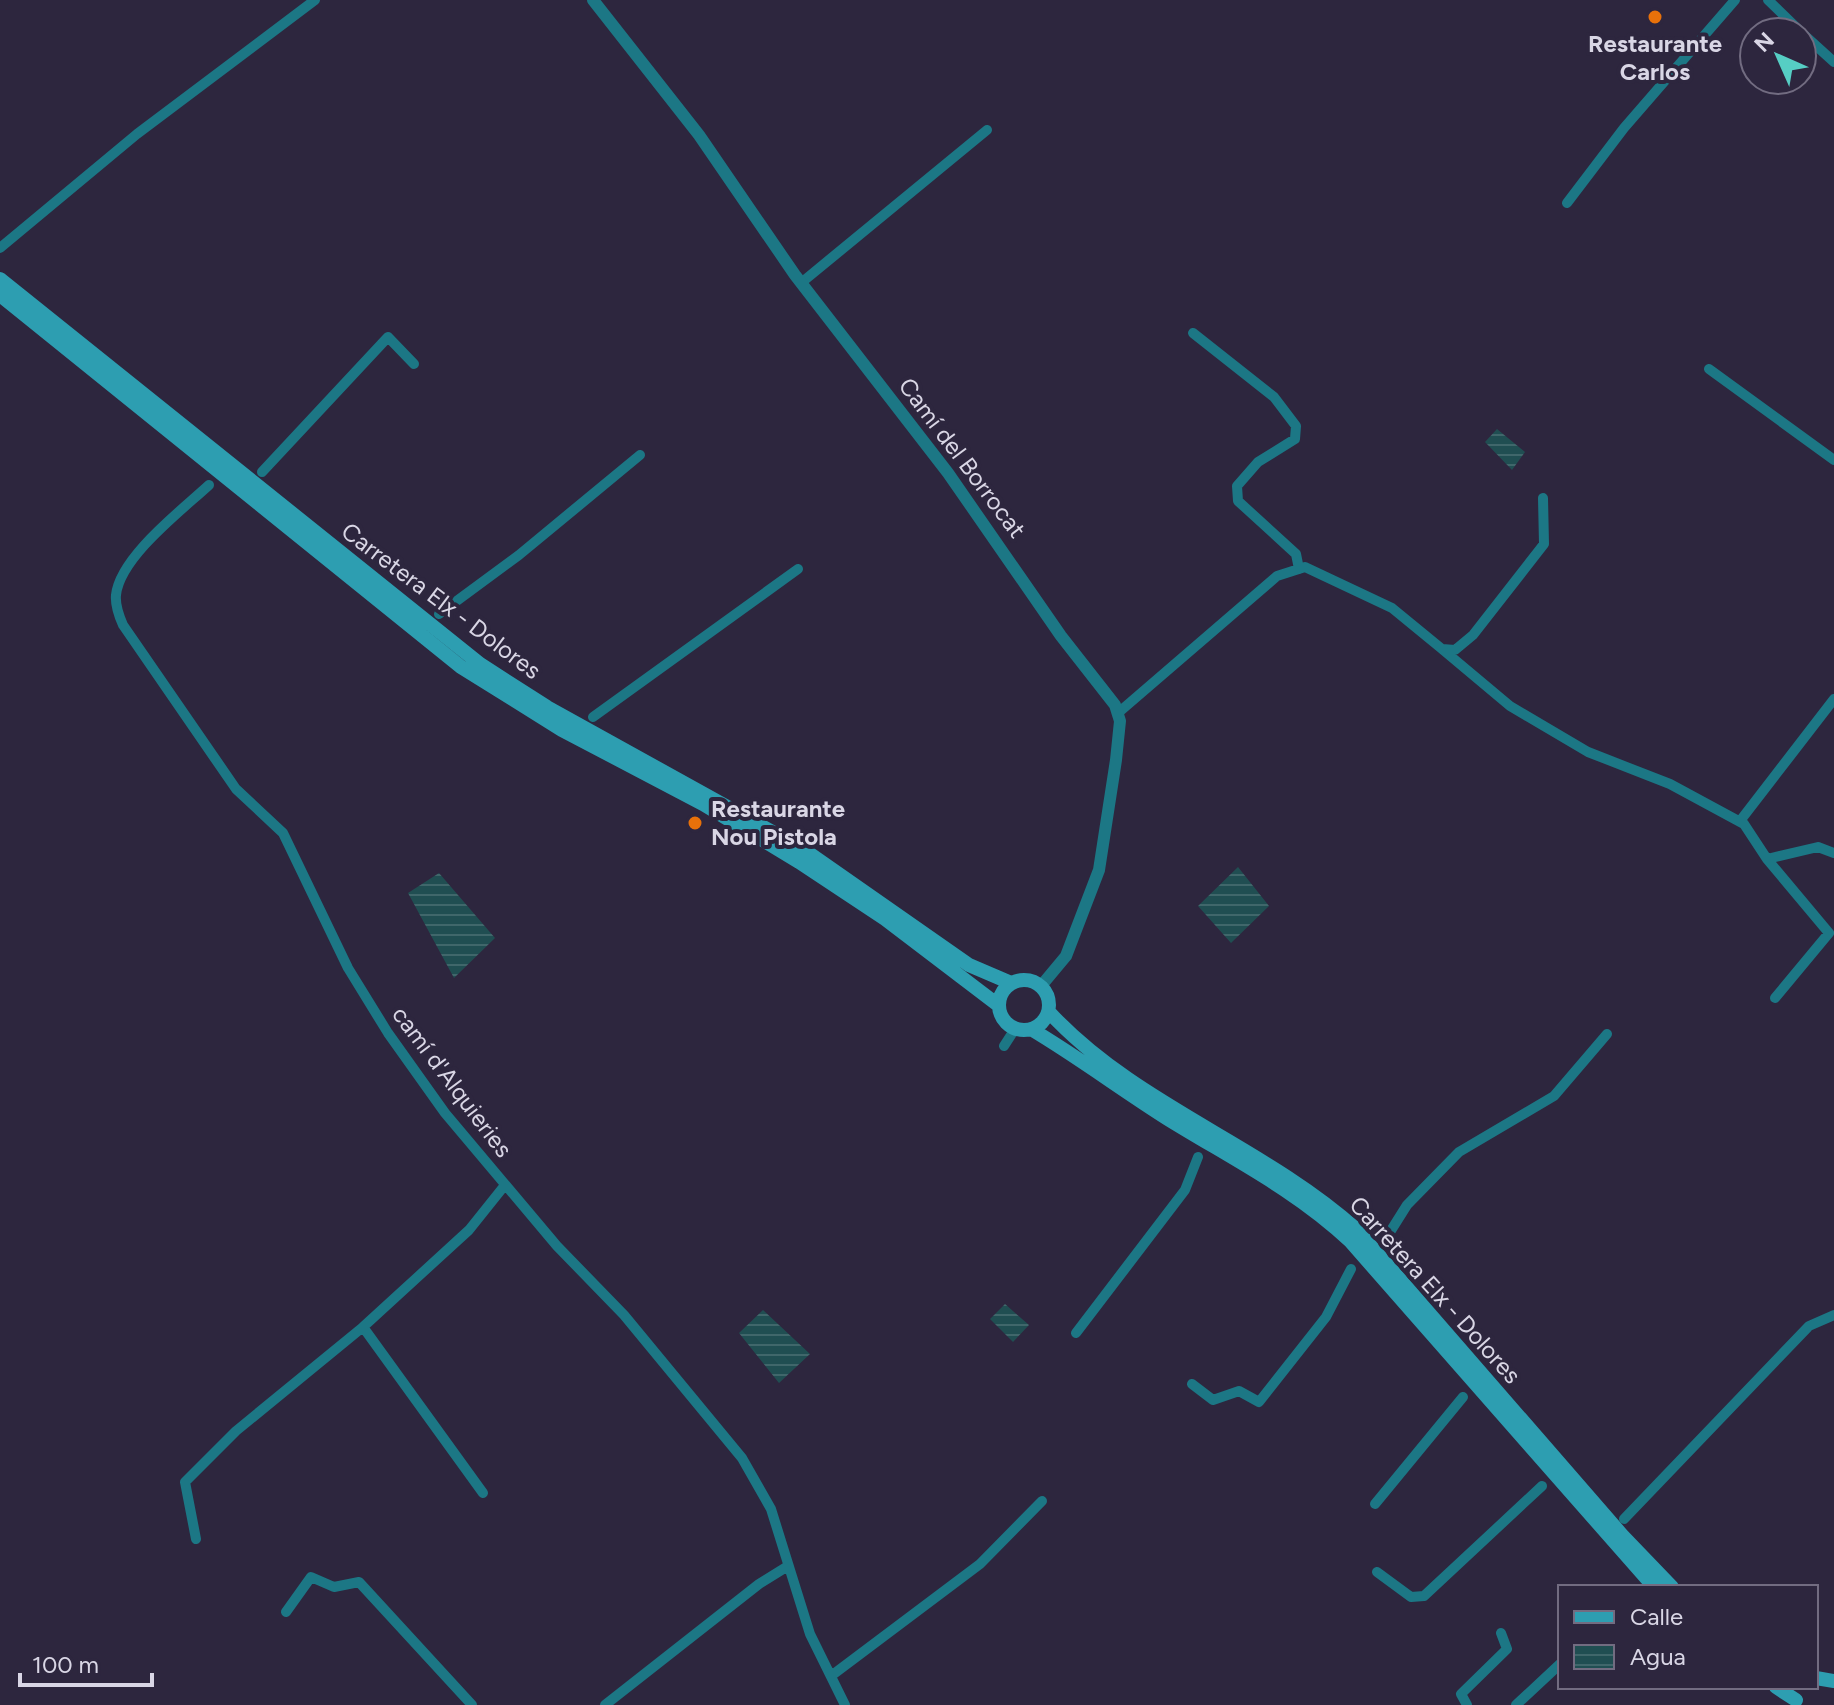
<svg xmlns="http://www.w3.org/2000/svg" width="1834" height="1705" font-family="Figtree,sans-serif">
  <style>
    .water { fill: url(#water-rules) }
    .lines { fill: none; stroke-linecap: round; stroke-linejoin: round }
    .minor { stroke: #1c7785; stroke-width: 10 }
    .tertiary { stroke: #1c7785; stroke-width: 12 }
    .secondary { stroke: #2d9eb1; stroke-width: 14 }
    .food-dot { fill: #e8710a; stroke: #2d263e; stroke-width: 3 }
    .labels { text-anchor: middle; stroke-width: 8; stroke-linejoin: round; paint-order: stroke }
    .poi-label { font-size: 24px; font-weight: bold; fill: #d9d6e5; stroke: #2d263e }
    .street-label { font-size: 24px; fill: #d9d6e5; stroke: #2d263e }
  </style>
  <defs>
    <pattern id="water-rules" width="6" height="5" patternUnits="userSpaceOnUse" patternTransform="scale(2)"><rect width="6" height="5" fill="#204e52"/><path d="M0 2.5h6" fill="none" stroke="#40676b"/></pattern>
  </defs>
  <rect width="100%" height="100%" fill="#2d263e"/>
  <path class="water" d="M1497,429l28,23 -13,18 -27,-28z
    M1238,867l31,39 -38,37 -33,-37z
    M439,873l56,65 -41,40 -46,-85z
    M1005,1304l24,21 -16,17 -23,-23z
    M763,1310l47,44 -31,29 -40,-50z"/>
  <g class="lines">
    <path class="minor" d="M1768,0l33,32
      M1802,33l32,29
      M1567,203l57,-75 111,-128
      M0,248l137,-114 178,-134
      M801,283l186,-153
      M1193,333l81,64 22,29 -1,13 -37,23 -21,24 1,15 58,53 3,15
      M1709,369l125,91
      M262,472l126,-135 26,27
      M209,485c-27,25 -89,72 -93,110 -1,10 3,21 7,30l113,164 47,44 65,135 40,65 57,80 112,133 67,69 118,143 29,51 39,125 35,71
      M439,614l80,-59 121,-100
      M1442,649l68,57 78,46 82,32 74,40 23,35 51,-12 16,6
      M1118,713l159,-137 28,-9 87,41 50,41 13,1 18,-15 71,-91 -1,-46
      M593,717l205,-148
      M1740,821l94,-122
      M1767,859l62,74 -54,65
      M1004,1046l11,-17
      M1385,1240l22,-35 52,-53 95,-56 53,-62
      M1076,1333l109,-143 13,-33
      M1192,1384l21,16 26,-9 20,11 67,-85 25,-48
      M483,1493l-120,-166 106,-97 36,-45
      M1375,1504l88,-107
      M1624,1519l185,-193 25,-11
      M196,1539l-11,-57 51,-51 127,-104
      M1377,1572l34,25 13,-1 118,-110
      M286,1612l25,-35 23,10 25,-5 113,123
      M831,1676l149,-112 62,-63
      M605,1705l154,-121 29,-18
      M1467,1705l-6,-11 46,-45 -6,-16
      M1516,1705l44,-41"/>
    <path class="tertiary" d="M593,0l106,135 96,140 153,198 113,163 54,69 5,16 -4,39 -17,110 -33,86 -25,30"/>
    <path class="secondary" d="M0,279l480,385 67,43 256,142 166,116 42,18
      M0,295l461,372 101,63 141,74 96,58 86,57 113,86
      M999 1005a25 25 0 1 1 50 0a25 25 0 1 1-50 0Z
      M1049,1012c86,93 213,133 307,217l266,306 50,52
      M1031,1029c47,28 91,61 137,90 63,39 128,71 182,122l304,346
      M1816,1678l18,3
      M1776,1687l20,13"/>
  </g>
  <g class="food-dot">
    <circle cx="1655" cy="17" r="8"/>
    <circle cx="695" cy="823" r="8"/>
  </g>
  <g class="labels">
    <g class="poi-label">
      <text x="1655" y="52">Restaurante<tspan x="1655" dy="28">Carlos</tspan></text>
      <text x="711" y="817" text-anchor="start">Restaurante<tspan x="711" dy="28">Nou Pistola</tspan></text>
    </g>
    <g class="street-label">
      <text transform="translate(962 458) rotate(53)" y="8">Camí del Borrocat</text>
      <text transform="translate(441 601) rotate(37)" y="8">Carretera Elx - Dolores</text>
      <text transform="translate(452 1082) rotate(53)" y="8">camí d'Alquieries</text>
      <text transform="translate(1435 1290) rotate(48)" y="8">Carretera Elx - Dolores</text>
    </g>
  </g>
  <rect x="1558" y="1585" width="260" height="104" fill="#2d263e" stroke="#726c81" stroke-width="2"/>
  <rect x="1574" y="1611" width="40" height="12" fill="#2d9eb1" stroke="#726c81" stroke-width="2"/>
  <text x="1630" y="1625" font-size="24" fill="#d9d6e5">Calle</text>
  <rect x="1574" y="1645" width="40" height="24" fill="url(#water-rules)" stroke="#726c81" stroke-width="2"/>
  <text x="1630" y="1665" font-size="24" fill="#d9d6e5">Agua</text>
  <g transform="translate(1778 56) rotate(315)"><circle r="38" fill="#2d263e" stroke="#726c81" stroke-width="2"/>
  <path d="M0-6L14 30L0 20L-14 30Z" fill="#56cec4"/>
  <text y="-12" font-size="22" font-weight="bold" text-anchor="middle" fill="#d9d6e5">N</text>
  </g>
  <path d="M20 1673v12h132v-12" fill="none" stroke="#d9d6e5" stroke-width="4"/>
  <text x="32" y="1673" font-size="24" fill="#d9d6e5" stroke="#2d263e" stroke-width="6" paint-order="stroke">100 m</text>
</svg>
